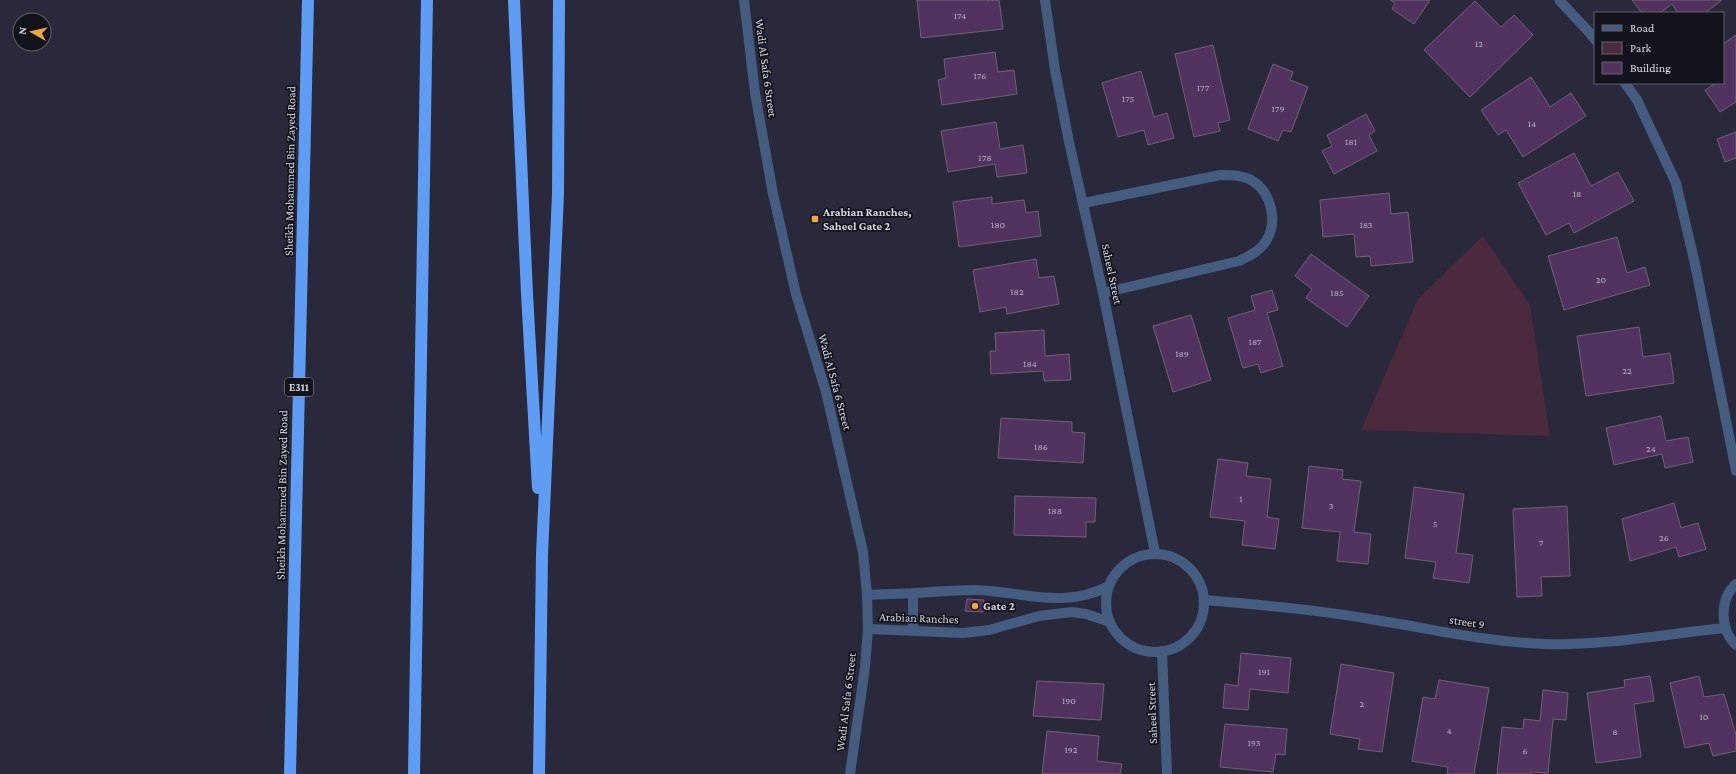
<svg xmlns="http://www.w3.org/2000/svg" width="1736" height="774" font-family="'Crimson Pro',serif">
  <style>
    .green { fill: #4b2a3d }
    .building { fill: #52325f; stroke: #6f6274 }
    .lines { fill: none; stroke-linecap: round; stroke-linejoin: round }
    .minor { stroke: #435c80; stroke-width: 10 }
    .tertiary { stroke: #435c80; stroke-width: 10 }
    .motorway { stroke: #5f9df4; stroke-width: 12 }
    .poi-dot { fill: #f0a63e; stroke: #13131b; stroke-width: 1.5 }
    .labels { text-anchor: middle; stroke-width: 3.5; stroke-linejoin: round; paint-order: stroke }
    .number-label { font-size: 10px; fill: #b6aec2 }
    .shield { fill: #13131b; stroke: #9c9ca7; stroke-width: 1 }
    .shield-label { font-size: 11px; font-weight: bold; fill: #d7d7e3 }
    .street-label { font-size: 12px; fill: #d7d7e3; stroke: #13131b }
    .poi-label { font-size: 12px; font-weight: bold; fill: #d7d7e3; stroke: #13131b; text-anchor: start }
  </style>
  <rect width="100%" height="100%" fill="#2a293b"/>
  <path class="green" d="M1483,236l47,69 20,131 -189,-6 57,-131z"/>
  <path class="building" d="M917,0h71v1l11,-1 4,29 -82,9z
    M1390,0h40l-16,24 -22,-15 3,-6z
    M1632,0h90l-17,13h-27l-6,-9 -12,9h-18z
    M1475,1l26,26 13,-12 19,20 -63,62 -46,-47z
    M1736,35v67l-16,10 -15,-22 11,-7h7v-39z
    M1213,45l17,75 -12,3 2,8 -26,6 -19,-83z
    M995,52l3,20 16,-2 3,24 -75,11 -4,-25 8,-2 -2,-19z
    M1273,64l20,8 -3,8 18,7 -17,45 -8,-2 -5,11 -30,-12z
    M1141,71l13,46 13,-4 7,25 -26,7 -4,-15 -26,7 -16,-54z
    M1531,77l19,30 21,-14 15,23 -63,41 -17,-27 -8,5 -17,-25z
    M1366,114l9,17 -6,4 8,16 -43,23 -12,-23 10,-5 -5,-11z
    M996,122l4,27 23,-4 4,28 -30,4 -2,-13 -47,8 -7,-41z
    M1736,132v26l-11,4 -8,-23z
    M1574,153l17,33 27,-14 16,29 -60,32 -5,-10 -23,12 -28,-52z
    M1389,193l2,21 17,-2 5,50 -42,4 -1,-10 -14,1 -2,-23 -31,3 -3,-37z
    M992,197v7l32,-4 2,13 12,-2 3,25 -82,11 -6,-45z
    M1617,237l10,36 18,-6 5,18 -86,25 -16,-54z
    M1311,254l58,42 -22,31 -41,-29 6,-9 -17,-13z
    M1036,259l3,19 15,-2 5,28 -52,10 -1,-7 -26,5 -7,-42z
    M1272,290l6,20 -11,3 16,53 -22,7 -3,-9 -15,4 -15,-50 27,-8 -4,-14z
    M1191,315l20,65 -38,12 -20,-66z
    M1639,327l4,30 27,-4 4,30 -88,13 -9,-60z
    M1044,330l1,26 24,-2 2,26 -27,1 -1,-10 -52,3 -1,-23h6l-1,-18z
    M1661,416l5,25 22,-4 5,25 -28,6 -3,-14 -48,11 -8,-37z
    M1001,418l71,4v10l13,1 -2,30 -85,-5z
    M1218,459l30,4 -2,13 25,3 -4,38 12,2 -4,30 -33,-4 3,-24 -35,-4z
    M1309,466l34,4 -1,9 19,2 -7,51 17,2 -3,30 -31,-3 3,-29 -38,-4z
    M1414,487l50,7 -8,59 17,2 -4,28 -36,-5 3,-16 -31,-4z
    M1015,496l81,2 -1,24h-9v15l-72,-2z
    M1674,503l7,25 17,-5 8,26 -27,8 -3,-10 -46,14 -8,-42z
    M1567,506l3,70 -29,1 1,19 -25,1 -4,-88z
    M967,599l17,1 -1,12 -18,-1z
    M1241,653l50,5 -3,35 -38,-4 -2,21 -25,-2 2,-24 13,2z
    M1341,664l53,9 -12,79 -24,-3 2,-10 -30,-5z
    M1650,676l4,25 -20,3 7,53 -45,6 -9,-70 38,-6 -1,-7z
    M1699,676l5,21 20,-3 12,41v16l-23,5 -4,-13 -24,5 -15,-65z
    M1439,680l50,8 -15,86h-27l1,-7 -36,-6 11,-64 12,2z
    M1037,681l67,3 -3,36 -68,-4z
    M1543,690l25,3 -2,27 -13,-1 -5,54 -17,-1v2h-34l5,-47 21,2 1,-10 16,2z
    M1225,724l62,5 -2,26 -9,-1 -3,18 -53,-5z
    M1047,731l52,5 -2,25 25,3 -2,10h-78z"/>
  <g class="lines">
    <path class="minor" d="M1045,0l10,70 14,72 34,151 52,260
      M1559,0l30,32 6,8
      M1625,83l12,17 39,83 19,81 41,207
      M1084,203l136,-28c12,0 23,0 33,6 19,13 25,41 13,60 -6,10 -17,15 -27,20l-136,32
      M1106 603a49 49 0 1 1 98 0a49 49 0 1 1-98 0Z
      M1736,584c-17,15 -16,46 0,61
      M867,595c17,-1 33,-1 49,-2 19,-1 39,-3 58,-3 48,1 89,20 135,-4
      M1205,600c57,5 114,10 171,20 56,9 111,22 168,24 60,2 121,-10 181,-16
      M868,629l95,4 26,-3 50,-14 33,-4 14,2 24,8
      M913,631v-38
      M1162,652l5,122"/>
    <path class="tertiary" d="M744,0l11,93 18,101 23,100 30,98 37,160 4,43 1,34 -3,38 -15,107"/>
    <path class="motorway" d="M514,0l13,294 11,194
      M290,774l18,-774
      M414,774l13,-774
      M539,774l3,-219 16,-361 1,-194"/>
  </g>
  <g class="poi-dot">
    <rect x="811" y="215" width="8" height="8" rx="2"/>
    <circle cx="975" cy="606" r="4"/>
  </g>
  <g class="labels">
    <g class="number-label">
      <text x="960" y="19">174</text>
      <text x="1479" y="47">12</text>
      <text x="980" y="79">176</text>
      <text x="1203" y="91">177</text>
      <text x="1128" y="102">175</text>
      <text x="1278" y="112">179</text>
      <text x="1532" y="127">14</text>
      <text x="1351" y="145">181</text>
      <text x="985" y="161">178</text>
      <text x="1577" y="197">18</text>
      <text x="998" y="228">180</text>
      <text x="1366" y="228">183</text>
      <text x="1601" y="283">20</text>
      <text x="1017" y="295">182</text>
      <text x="1337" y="296">185</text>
      <text x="1255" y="345">187</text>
      <text x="1182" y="357">189</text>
      <text x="1030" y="367">184</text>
      <text x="1627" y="374">22</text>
      <text x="1041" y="450">186</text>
      <text x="1651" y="452">24</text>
      <text x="1241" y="502">1</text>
      <text x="1331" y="509">3</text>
      <text x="1055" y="514">188</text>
      <text x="1435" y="527">5</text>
      <text x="1664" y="541">26</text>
      <text x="1541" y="546">7</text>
      <text x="1264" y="675">191</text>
      <text x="1069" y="704">190</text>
      <text x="1362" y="707">2</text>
      <text x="1704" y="720">10</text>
      <text x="1449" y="734">4</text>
      <text x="1615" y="735">8</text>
      <text x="1254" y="746">193</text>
      <text x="1071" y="753">192</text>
      <text x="1525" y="754">6</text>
    </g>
    <rect class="shield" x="285" y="378" width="28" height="18" rx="3"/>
    <g class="shield-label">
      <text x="299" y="391">E311</text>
    </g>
    <g class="street-label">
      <text transform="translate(766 68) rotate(82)" y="4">Wadi Al Safa 6 Street</text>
      <text transform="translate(290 171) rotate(-89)" y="4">Sheikh Mohammed Bin Zayed Road</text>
      <text transform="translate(1112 274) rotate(78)" y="4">Saheel Street</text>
      <text transform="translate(835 382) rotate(75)" y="4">Wadi Al Safa 6 Street</text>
      <text transform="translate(282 495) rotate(-89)" y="4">Sheikh Mohammed Bin Zayed Road</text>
      <text transform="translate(919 618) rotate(2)" y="4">Arabian Ranches</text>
      <text transform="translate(1467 622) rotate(9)" y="4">street 9</text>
      <text transform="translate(846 702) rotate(-83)" y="4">Wadi Al Safa 6 Street</text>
      <text transform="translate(1152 713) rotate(-92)" y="4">Saheel Street</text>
    </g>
    <g class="poi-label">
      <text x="823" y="216">Arabian Ranches,<tspan x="823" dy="14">Saheel Gate 2</tspan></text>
      <text x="983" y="610">Gate 2</text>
    </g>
  </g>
  <rect x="1594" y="12" width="130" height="72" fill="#13131b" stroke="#61616b"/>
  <rect x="1602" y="25" width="20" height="6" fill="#435c80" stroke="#61616b"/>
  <text x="1630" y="32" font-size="12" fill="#d7d7e3">Road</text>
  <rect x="1602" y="42" width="20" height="12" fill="#4b2a3d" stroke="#61616b"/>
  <text x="1630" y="52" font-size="12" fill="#d7d7e3">Park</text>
  <rect x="1602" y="62" width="20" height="12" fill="#52325f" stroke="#61616b"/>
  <text x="1630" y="72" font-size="12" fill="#d7d7e3">Building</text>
  <g transform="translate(32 32) rotate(278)"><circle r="19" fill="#13131b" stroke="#61616b"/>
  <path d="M0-3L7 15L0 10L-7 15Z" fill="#f0a63e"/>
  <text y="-6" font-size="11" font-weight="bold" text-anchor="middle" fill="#d7d7e3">N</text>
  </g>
</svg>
